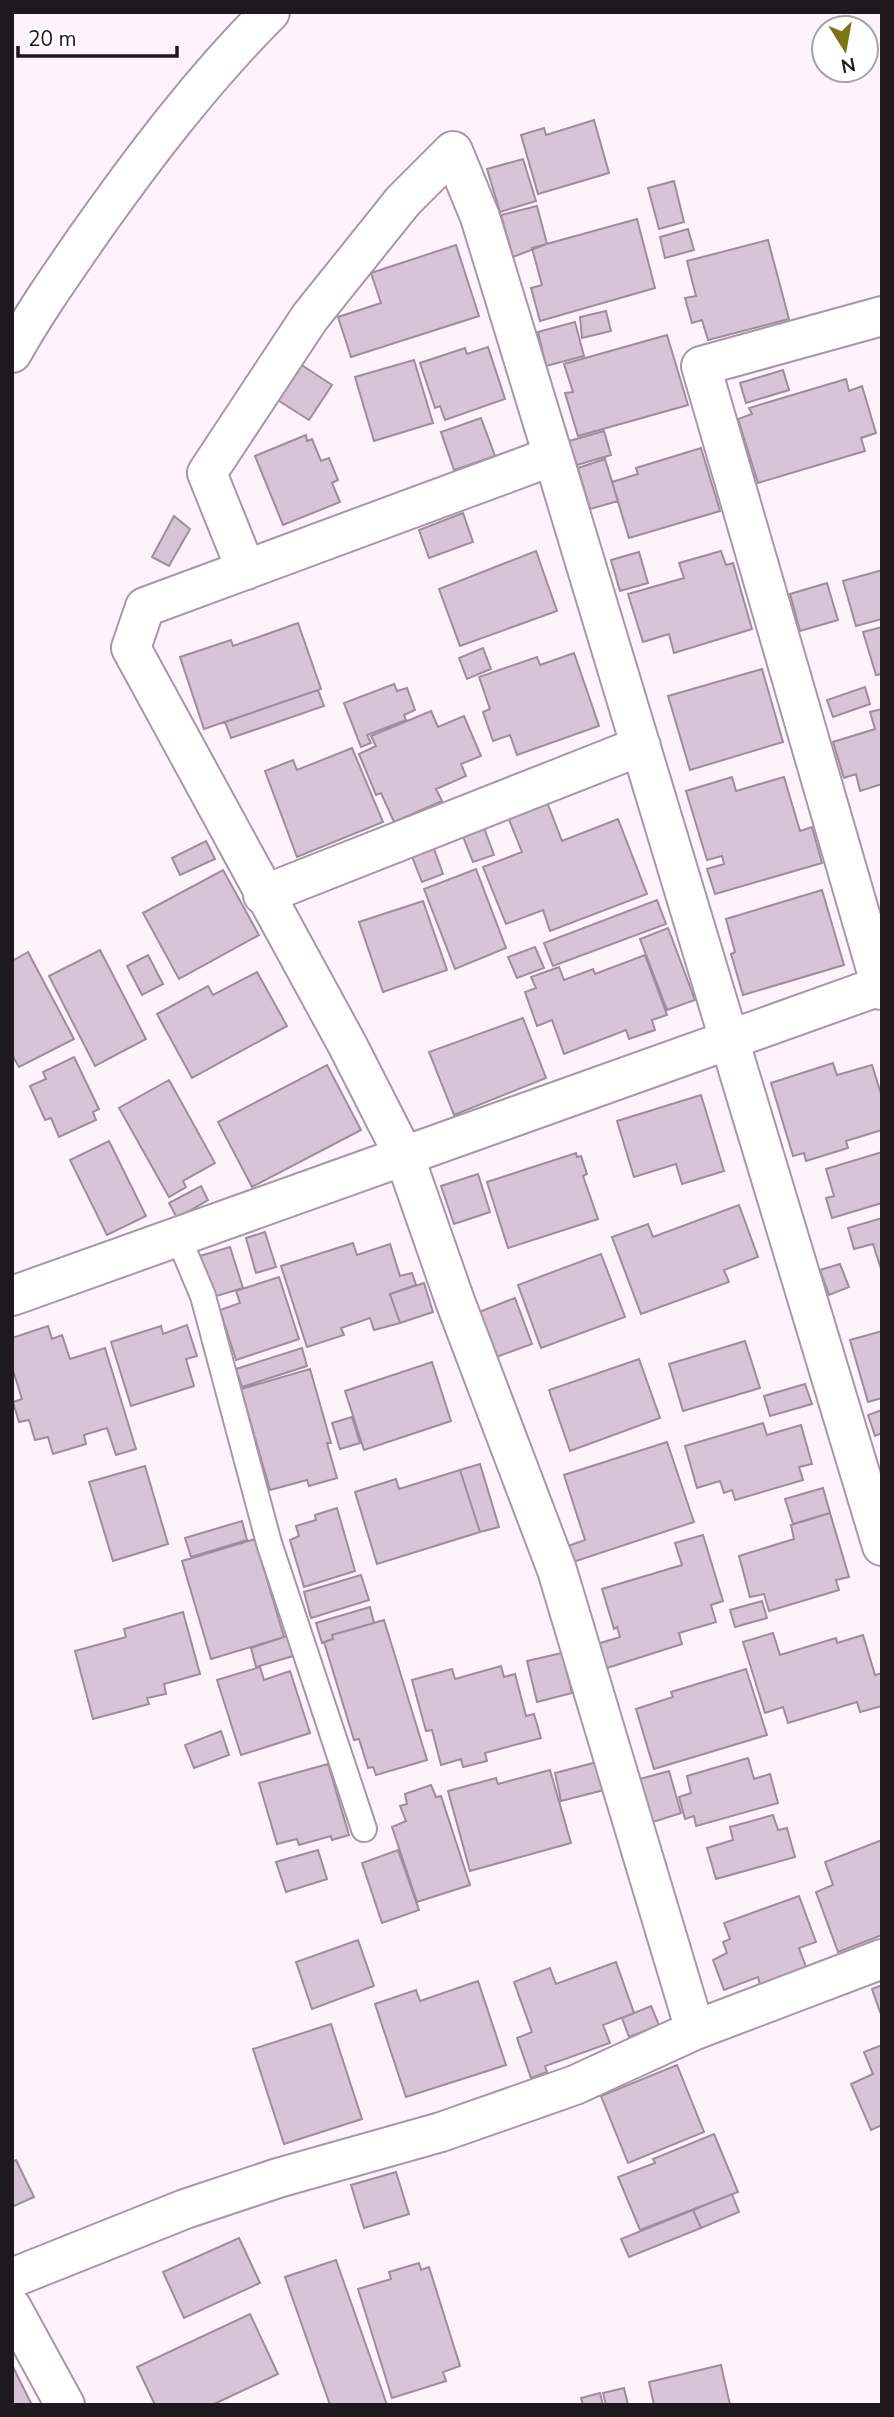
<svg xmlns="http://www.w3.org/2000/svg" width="894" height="2417" font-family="'Nunito Sans',sans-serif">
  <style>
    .building { fill: #d7c4d6; stroke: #9e8d9d; stroke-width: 2 }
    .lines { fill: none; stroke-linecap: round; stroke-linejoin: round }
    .service-casing { stroke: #a897a8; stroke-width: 28 }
    .minor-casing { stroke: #a897a8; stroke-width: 42 }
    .service { stroke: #fff; stroke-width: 24 }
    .minor { stroke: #fff; stroke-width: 38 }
  </style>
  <rect width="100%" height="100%" fill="#fef3fd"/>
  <path class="building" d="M594,120l15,53 -71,21 -17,-59 23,-7 2,7z
    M523,159l13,42 -36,11 -13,-43z
    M674,181l10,41 -25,7 -11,-41z
    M537,206l10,38 -34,13 -12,-42z
    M637,219l18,69 -115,33 -9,-33 11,-3 -10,-37z
    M688,229l6,21 -29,8 -5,-21z
    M768,240l21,79 -81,21 -6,-20 -10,3 -7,-25 11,-2 -9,-35z
    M456,245l23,71 -128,41 -13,-40 43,-14 -10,-30z
    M606,311l5,20 -29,7 -2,-21z
    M575,322l9,34 -38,10 -8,-34z
    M667,335l21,70 -110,31 -13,-43 8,-1 -9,-28z
    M488,347l17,52 -60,21 -5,-14 -5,2 -15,-45 45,-15 2,6z
    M414,360l19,63 -59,18 -19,-64z
    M300,364l32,21 -23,35 -33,-21z
    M783,370l6,20 -43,13 -6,-20z
    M846,379l3,12 13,-5 14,47 -15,5 4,13 -107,32 -20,-64 14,-5 -3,-6z
    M481,418l14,38 -41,14 -13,-38z
    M604,431l7,24 -34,10 -8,-24z
    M306,435l1,6 5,-2 9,22 8,-3 9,22 -6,3 8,19 -57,23 -28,-69z
    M701,448l19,63 -91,27 -17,-56 26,-8 -2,-6z
    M605,459l13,42 -28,8 -12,-41z
    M463,513l10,29 -44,16 -10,-28z
    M174,516l16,13 -21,37 -17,-9z
    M536,551l21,60 -97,35 -21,-57z
    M721,551l5,14 7,-2 19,66 -78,24 -5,-19 -26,8 -15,-48 56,-16 -5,-15z
    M639,552l9,31 -28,8 -9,-31z
    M882,570v49l-26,7 -13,-45z
    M827,583l11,37 -38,11 -10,-37z
    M298,623l23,66 -117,40 -24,-72 51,-17 2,6z
    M882,627v47l-6,1 -13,-43z
    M483,648l8,21 -24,10 -8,-21z
    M574,653l25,73 -82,29 -7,-20 -17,6 -10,-29 7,-3 -11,-32 58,-20 3,8z
    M762,669l21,73 -93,28 -22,-74z
    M394,684l3,7 10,-3 8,22 -11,5 2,5 -39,15 4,8 -10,4 -17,-44z
    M865,687l5,17 -37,13 -6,-17z
    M318,690l6,16 -93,32 -6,-16z
    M882,709v75l-22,7 -4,-17 -12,4 -11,-36 42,-13 -5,-17z
    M431,711l7,16 26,-11 17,40 -20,8 5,12 -30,13 6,12 -48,21 -13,-29 -5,2 -17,-41 17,-8 -5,-10z
    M352,748l31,74 -86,35 -32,-86 28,-11 4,10z
    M732,777l4,14 48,-14 16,54 12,-4 10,36 -107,31 -8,-25 17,-5 -2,-8 -15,4 -21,-69z
    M547,802l15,39 56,-22 29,75 -97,37 -7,-21 -37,14 -23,-57 39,-15 -14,-35z
    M483,825l11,30 -21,7 -11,-28z
    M206,841l9,18 -35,16 -8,-17z
    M433,846l10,28 -21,8 -11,-28z
    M476,869l30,79 -51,21 -31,-80z
    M223,870l36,65 -80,44 -36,-66z
    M822,890l22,75 -101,30 -12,-41 4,-2 -9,-33z
    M657,900l9,24 -113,42 -9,-23z
    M423,901l24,69 -64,22 -24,-70z
    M668,928l27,72 -28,10 -27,-71z
    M535,947l9,21 -27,10 -9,-21z
    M100,950l46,89 -51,27 -46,-90z
    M28,952l46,87 -55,28 -7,-12v-94z
    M148,955l15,29 -21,11 -15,-29z
    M645,955l22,60 -15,5 3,10 -26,9 -3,-9 -62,24 -12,-34 -15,6 -12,-34 11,-4 -5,-11 28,-10 5,13 29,-11 2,5z
    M257,972l30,54 -95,52 -35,-64 51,-28 5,9z
    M523,1018l23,60 -92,37 -25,-63z
    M74,1057l25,52 -6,3 3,8 -37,17 -8,-19 -6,2 -15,-34 16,-7 -3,-7z
    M833,1063l4,12 35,-10 10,32v33l-36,11 2,7 -42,13 -2,-8 -11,3 -22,-73z
    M327,1065l34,65 -109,57 -34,-65z
    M169,1080l46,83 -32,18 3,6 -17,10 -50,-89z
    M701,1095l23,76 -42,13 -6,-20 -42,13 -17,-56z
    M109,1141l37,75 -39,19 -37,-75z
    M882,1152v51l-50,15 -6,-20 8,-2 -8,-27z
    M576,1153l1,4 4,-1 6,18 -4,2 15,43 -90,29 -21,-66z
    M478,1174l12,38 -36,12 -13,-38z
    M201,1186l7,14 -31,18 -8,-15z
    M739,1205l19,52 -34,13 5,12 -88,32 -29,-77 36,-13 5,13z
    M882,1218v51h-1l-8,-25 -19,5 -6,-21z
    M265,1232l11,35 -20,6 -10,-35z
    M353,1243l4,12 33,-11 10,32 12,-3 4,12 -26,9 10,29 -26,7 -4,-12 -29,10 3,7 -37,12 -26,-81z
    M230,1247l13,41 -30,9 -13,-41z
    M601,1254l24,63 -84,31 -23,-63z
    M840,1264l9,23 -20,8 -9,-25z
    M279,1277l20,62 -63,21 -16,-50 20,-7 -4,-12z
    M424,1283l9,29 -33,11 -10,-29z
    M515,1298l17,46 -36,13 -17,-45z
    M187,1325l10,31 -11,3 8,27 -63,20 -20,-64 50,-16 2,8z
    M48,1326l4,13 10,-4 8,24 35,-11 31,101 -20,6 -9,-27 -23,7 2,9 -33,10 -5,-17 -13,3 -6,-20 -10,2 -6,-20 9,-3 -10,-32v-29z
    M882,1331v67l-14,4 -18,-62z
    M745,1341l15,47 -77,23 -14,-47z
    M302,1348l5,18 -65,21 -6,-18z
    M639,1359l21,59 -90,33 -21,-61z
    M432,1362l19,59 -87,29 -19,-59z
    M310,1369l21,74h-4l10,35 -28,8 -2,-6 -37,10 -29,-101z
    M805,1384l7,20 -42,12 -6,-20z
    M882,1410v23l-7,3 -7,-21z
    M352,1417l8,26 -20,6 -8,-26z
    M763,1423l4,12 34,-10 11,39 -13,3 4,13 -68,20 -3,-10 -8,3 -4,-12 -23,7 -12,-42z
    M667,1442l27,80 -124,41 -5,-16 20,-7 -21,-65z
    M480,1464l19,63 -19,5 -20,-62z
    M145,1466l23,78 -55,17 -24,-79z
    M460,1470l20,62 -103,32 -22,-72 41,-13 3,10z
    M823,1488l7,25 -37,11 -8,-25z
    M337,1508l18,63 -51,16 -14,-47 9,-4 -3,-10 20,-6 -1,-5z
    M830,1513l19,64 -13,3 3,10 -70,21 -5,-17 -14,3 -11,-41 55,-17 -3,-14z
    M242,1521l5,19 -56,17 -6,-19z
    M703,1535l20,66 -12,4 5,17 -37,11 3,11 -78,25 -7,-25 23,-7 -3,-10 -3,2 -12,-40 80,-24 -7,-22z
    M255,1539l29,98 -73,22 -29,-98z
    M361,1575l8,25 -58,18 -7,-26z
    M762,1601l5,17 -32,9 -5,-17z
    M370,1607l4,16 -42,12 1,4 -11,4 -6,-20z
    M183,1612l17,62 -36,10 2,10 -19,4 2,6 -56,15 -18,-68 51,-14 -2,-8z
    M384,1620l43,140 -51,15 -3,-8 -5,1 -9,-29 -5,1 -30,-98 9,-3 -1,-4z
    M773,1633l7,22 56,-17 1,5 26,-8 12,40 7,-2v33l-22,6 -3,-10 -69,21 -5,-16 -18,6 -22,-71z
    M287,1636l6,20 -37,11 -5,-19z
    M562,1653l10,40 -35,9 -10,-41z
    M501,1666l3,11 11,-3 11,42 8,-2 7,24 -56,15 2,8 -24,6 -2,-8 -20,6 -9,-35 -6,1 -14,-51 40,-11 3,10z
    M260,1667l4,13 26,-9 20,62 -69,22 -24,-75z
    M746,1669l21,66 -113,34 -18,-60 37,-12 -2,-5z
    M221,1731l8,24 -35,13 -9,-23z
    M748,1758l6,21 16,-5 8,29 -82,23 -2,-10 -9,3 -6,-22 12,-4 -4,-17z
    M597,1762l7,28 -43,11 -6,-28z
    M328,1764l21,71 -17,5 -1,-4 -32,9 -2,-6 -20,5 -18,-61z
    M550,1770l21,73 -101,28 -22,-80 48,-13 2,6z
    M669,1771l12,42 -28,9 -13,-43z
    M431,1785l5,12 5,-1 29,89 -53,17 -25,-75 14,-6 -6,-15 7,-2 -2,-10z
    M773,1815l5,15 9,-2 8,29 -79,22 -9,-31 26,-8 -3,-13z
    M882,1840v95l-44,17 -22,-60 17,-7 -8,-23z
    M318,1850l9,29 -41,13 -10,-30z
    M398,1850l21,60 -37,13 -20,-60z
    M799,1896l17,46 -17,6 7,19 -46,18 -2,-8 -34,13 -11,-30 14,-7 -4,-11 7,-3 -6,-16z
    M358,1940l16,46 -62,23 -16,-47z
    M616,1962l18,51 -31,12 7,18 -65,23 2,6 -16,6 -14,-40 15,-6 -18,-50 36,-14 6,16z
    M478,1981l28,84 -100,32 -31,-93 41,-14 4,11z
    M882,1985v26l-2,1 -8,-23z
    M651,2006l8,19 -30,12 -7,-19z
    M331,2024l31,95 -78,25 -31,-95z
    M882,2045v80l-11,5 -20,-46 22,-10 -9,-22z
    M677,2065l27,67 -76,31 -27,-67z
    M714,2134l24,58 -98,38 -22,-53 37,-14 -2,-4z
    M16,2160l18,37 -22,10v-45z
    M396,2172l13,42 -45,14 -13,-43z
    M732,2194l7,18 -38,16 -8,-18z
    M693,2210l8,18 -72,29 -8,-18z
    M239,2238l21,45 -76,35 -21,-46z
    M336,2260l51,145h-57l-45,-128z
    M419,2263l2,7 8,-3 31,99 -17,6 3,9 -54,17 -34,-109 33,-10 -2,-7z
    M250,2314l28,60 -66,31h-57l-18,-38z
    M12,2365l20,40h-20z
    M721,2365l9,40h-76l-5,-23z
    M624,2388l4,17h-22l-3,-12z
    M600,2393l3,12h-20l-2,-7z"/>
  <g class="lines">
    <defs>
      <path id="service" d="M179,1239l24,57 66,247 95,286"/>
      <path id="minor" d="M882,316l-181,50 181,624
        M12,353c23,-41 49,-78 76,-117 55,-78 114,-156 182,-224
        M246,570l-39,-97 103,-156 93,-116 50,-50 27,66 73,239
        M263,895l378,-149
        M12,1296l868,-310
        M882,1546l-329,-1090 -408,151 -14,41 217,398 57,112 50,143 102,269 138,460 187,-71
        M12,2278l173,-69 93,-31 163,-46 134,-47 120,-55
        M12,2308l53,97"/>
    </defs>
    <use href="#service" class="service-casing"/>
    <use href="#minor" class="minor-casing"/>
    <use href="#service" class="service"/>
    <use href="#minor" class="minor"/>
  </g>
  <rect width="894" height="2417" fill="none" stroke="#1f191f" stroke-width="28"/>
  <g transform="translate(845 49) rotate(169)"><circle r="33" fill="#ffffff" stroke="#a5a3a5" stroke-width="2"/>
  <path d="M0-5L12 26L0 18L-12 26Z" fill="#7e7416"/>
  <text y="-10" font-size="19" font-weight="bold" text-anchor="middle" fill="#1f191f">N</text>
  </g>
  <path d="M18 46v10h159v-10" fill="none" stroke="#1f191f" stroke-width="3.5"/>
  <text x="28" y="46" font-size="21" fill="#1f191f" stroke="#ffffff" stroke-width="5" paint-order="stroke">20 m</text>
</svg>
